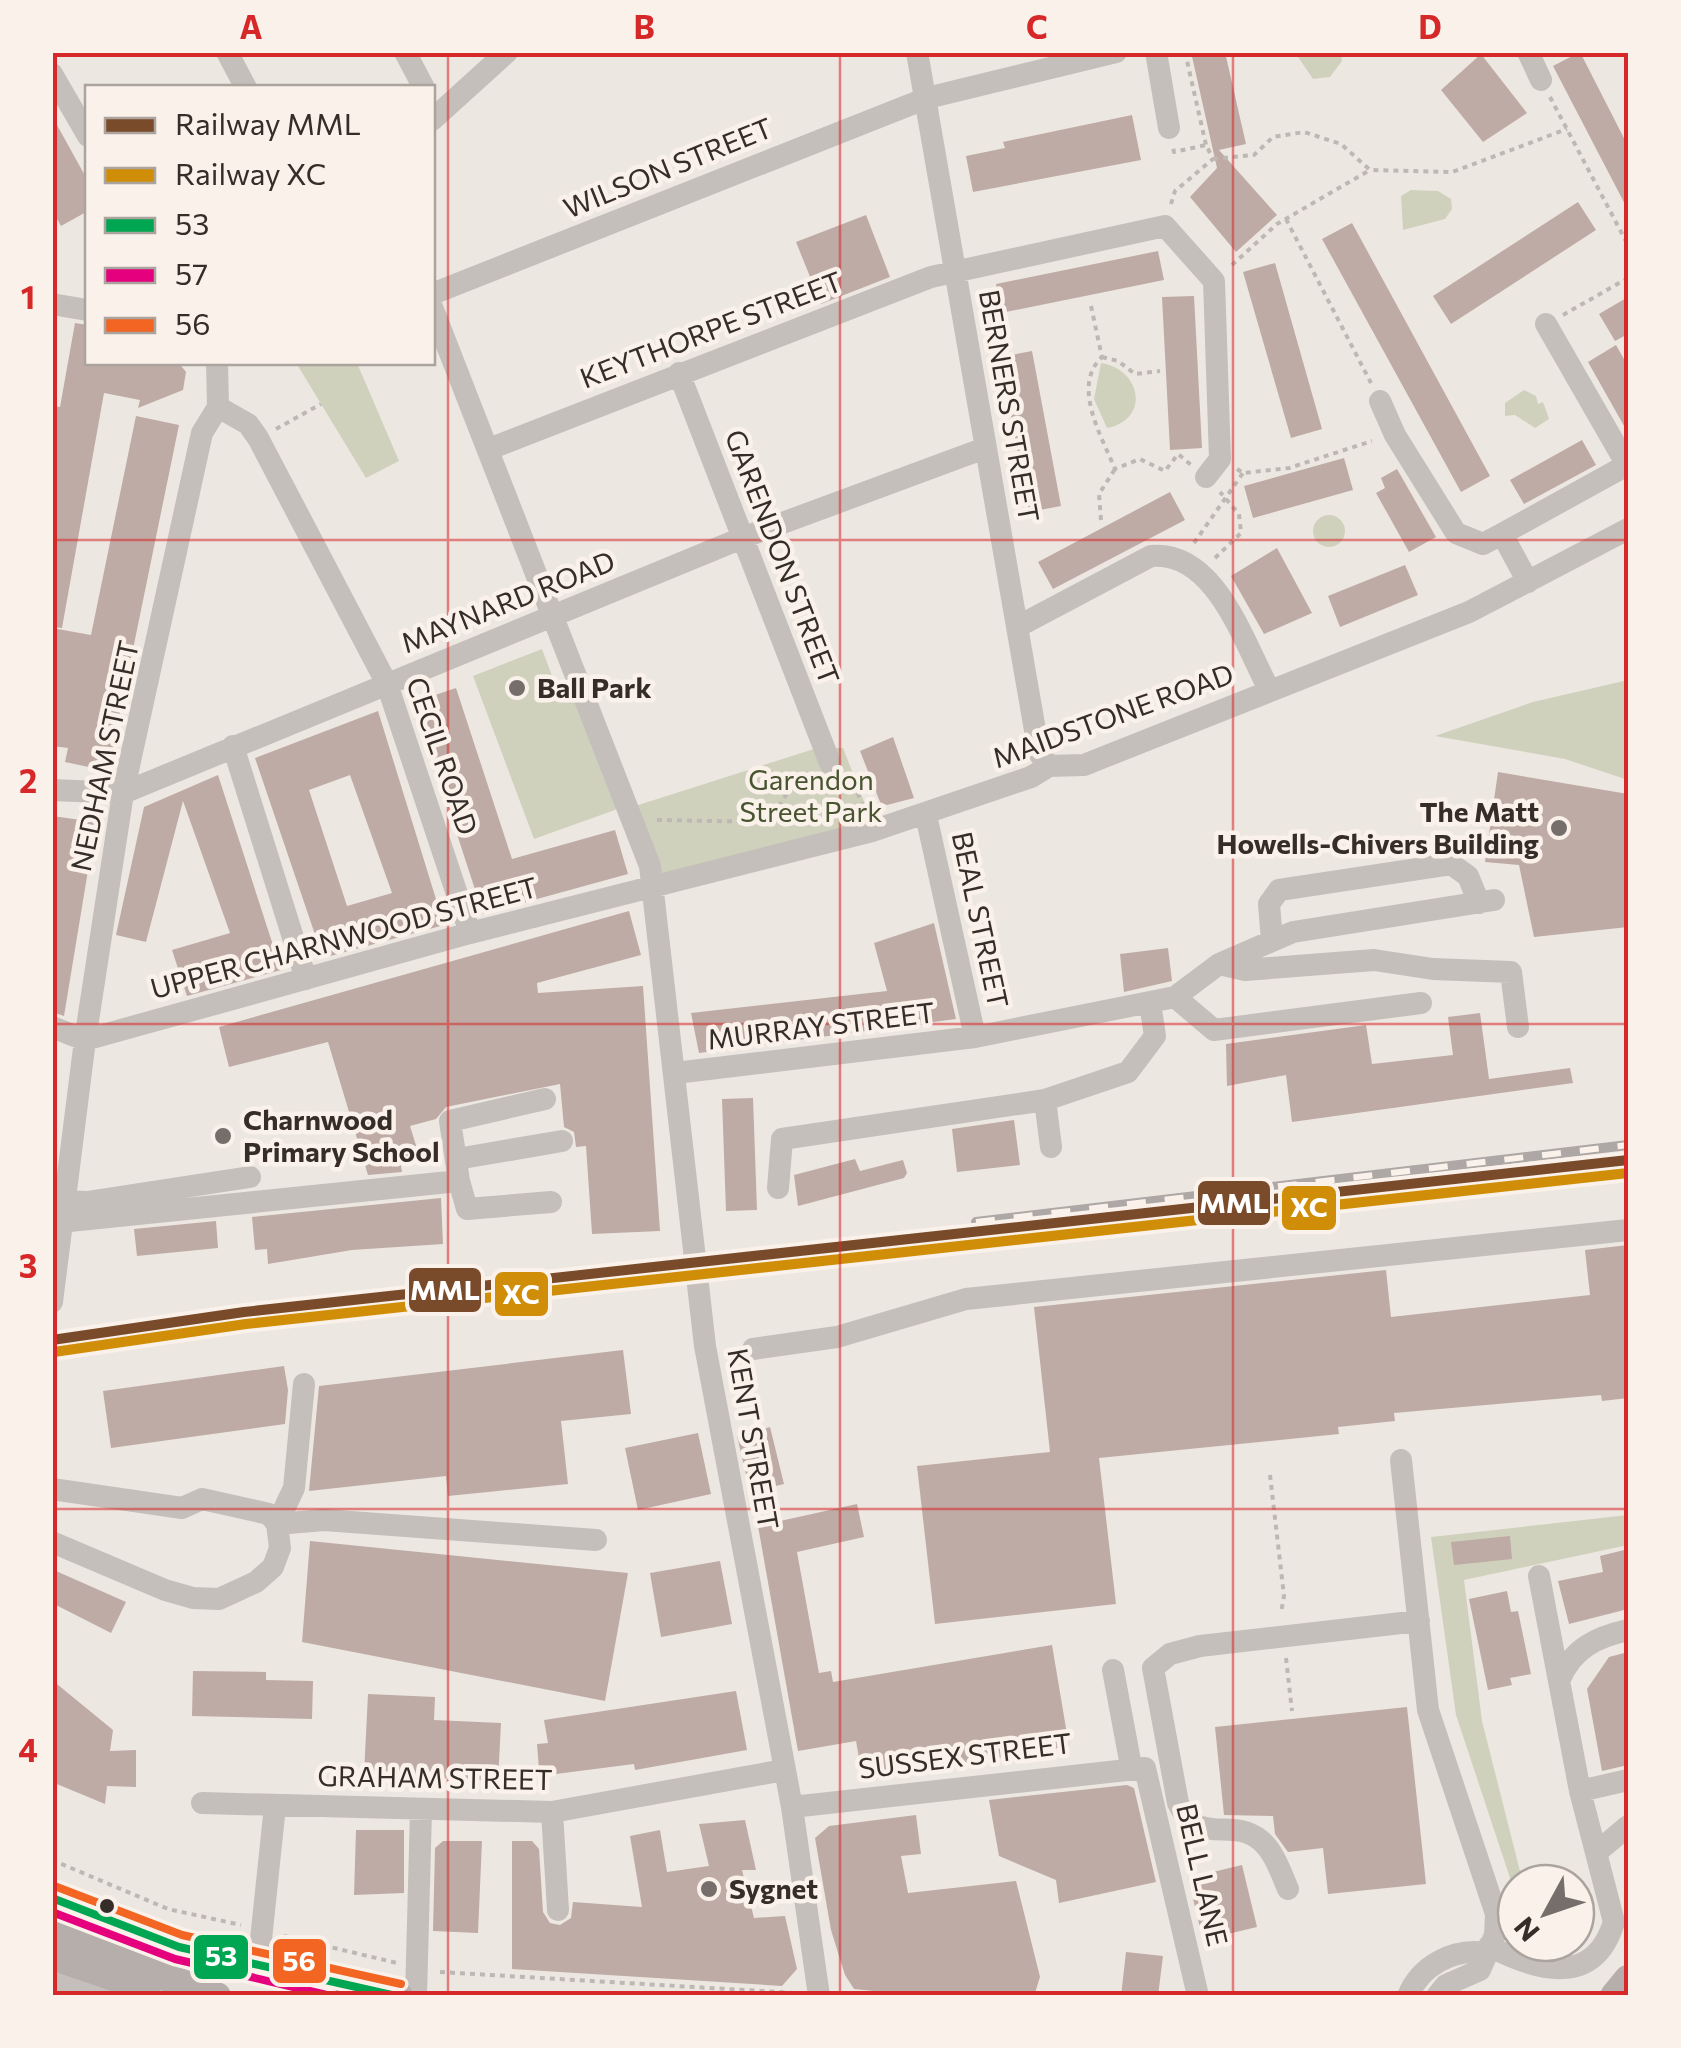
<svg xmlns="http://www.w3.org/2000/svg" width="1681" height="2048" font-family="Commissioner,sans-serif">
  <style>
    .green { fill: #cfd1bd }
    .building { fill: #bfaba5; fill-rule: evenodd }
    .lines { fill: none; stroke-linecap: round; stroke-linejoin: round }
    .path { stroke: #beb8b4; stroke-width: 4; stroke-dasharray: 5 5; stroke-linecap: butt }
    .minor { stroke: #c5bfbb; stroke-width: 22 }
    .major { stroke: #b5aeaa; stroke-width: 28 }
    .rail-casing { stroke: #ada8a5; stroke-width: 10 }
    .rail { stroke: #f9f1ea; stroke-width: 6; stroke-dasharray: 19; stroke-linecap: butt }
    .bus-1-casing { stroke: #f9f1ea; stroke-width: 15 }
    .bus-2-casing { stroke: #f9f1ea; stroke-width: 15 }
    .bus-3-casing { stroke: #f9f1ea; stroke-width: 15 }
    .bus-1 { stroke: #00a651; stroke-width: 8 }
    .bus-2 { stroke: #e5007d; stroke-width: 8 }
    .bus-3 { stroke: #f26522; stroke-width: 8 }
    .rail-1-casing { stroke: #f9f1ea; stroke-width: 18 }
    .rail-2-casing { stroke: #f9f1ea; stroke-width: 18 }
    .rail-1 { stroke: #7a4b2a; stroke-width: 10 }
    .rail-2 { stroke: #d08e08; stroke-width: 10 }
    .grid { fill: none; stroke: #d62828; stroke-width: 2.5; stroke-opacity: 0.55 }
    .poi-dot { fill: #766e6a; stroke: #f9f1ea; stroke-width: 4 }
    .bus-dot { fill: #362d29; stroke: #f9f1ea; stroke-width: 4 }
    .labels { text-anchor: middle; stroke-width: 9; stroke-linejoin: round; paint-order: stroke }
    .street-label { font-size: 28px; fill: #362d29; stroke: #f9f1ea }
    .poi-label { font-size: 28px; font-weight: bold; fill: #362d29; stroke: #f9f1ea; text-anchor: start }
    .park-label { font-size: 28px; fill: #48532f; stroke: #f9f1ea }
    .line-badge { stroke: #f9f1ea; stroke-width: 4 }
    .badge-label { font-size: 28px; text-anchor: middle; font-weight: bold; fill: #fff }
    .neatline { fill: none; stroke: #d62828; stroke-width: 4 }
    .grid-label { font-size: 32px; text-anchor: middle; font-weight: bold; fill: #d62828 }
  </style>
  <rect width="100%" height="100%" fill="#ede7e2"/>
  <path class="green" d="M1341,53l1,8 -12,16 -17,2 -17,-25z
    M1411,190l27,1 13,8 1,10 -7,10 -42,11 -2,-34z
    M302,362l55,1 42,98 -33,17 -68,-112z
    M1101,363c40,6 50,56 6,65l-13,-29z
    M1524,390l12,6 2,8 5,-2 6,17 -14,9 -20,-13 -10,1v-13z
    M1313 531a16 16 0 1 1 32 0a16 16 0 1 1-32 0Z
    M542,649l18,48 12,-5 54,114 -92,33 -61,-163z
    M1628,680v100l-63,-21 -130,-23 98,-34z
    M817,748h26l31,79 -218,60 -24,-80z
    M1628,1515v30l-164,35 18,141 41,162h-7v13l-60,-181 -25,-178z"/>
  <path class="building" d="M1191,52h34l21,92 -27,6 58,65 -41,37 -46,-55 27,-29z
    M1580,52l48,94v64l-75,-144z
    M1481,54l46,59 -44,29 -42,-52z
    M1132,115l9,45 -168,32 -7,-36 39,-8 -2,-6z
    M52,116l36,65v30l-27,15 -9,-16z
    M1578,202l18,28 -145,94 -18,-28z
    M866,215l24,62 -69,27 -25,-62z
    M1352,223l138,253 -29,16 -139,-253z
    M1158,251l6,29 -163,33 -5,-29z
    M1275,263l47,166 -31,9 -48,-166z
    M1194,296l8,152 -32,2 -8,-153z
    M1628,297v37l-13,7 -16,-27z
    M75,323l13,2v37h90l8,10 -3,18 -45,18 2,-8 -36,-7 -42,235 -10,-1v-221l8,1z
    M1616,345l12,21v67l-40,-71z
    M1032,351l29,155 -32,6 -29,-155z
    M136,416l43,9 -71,346 -43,-9 3,-14 -16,-2v-118l39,7z
    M1582,440l14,25 -72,39 -14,-24z
    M1344,458l9,32 -100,28 -9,-32z
    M1397,469l39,68 -27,15 -33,-59 9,-5 -4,-10z
    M1170,492l15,28 -132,69 -15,-27z
    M1277,548l35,65 -48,21 -33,-58z
    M1405,565l13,30 -78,32 -12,-31z
    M456,688l56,171 103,-29 13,44 -145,40 -69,-212z
    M378,711l66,214 -121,33 -68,-200zM350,775l42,118 -45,13 -38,-116z
    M893,737l21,61 -27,7 -7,-3 -20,-51z
    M1498,772l130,22v133l-94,10 -15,-72 -34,-3z
    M218,775l63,195 -94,26 -15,-46 58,-17 -47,-132 -37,141 -30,-7 28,-128z
    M52,816l44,6 -32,194 -12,-4z
    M629,911l12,44 -104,28 1,10 105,-7 17,245 -68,3 -6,-88 -10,1 -2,-15 -10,-5 -4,-43 -114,23 -10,12 -26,7 9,29 -19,6 2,11 -34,3 -40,-133 -99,25 -10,-40z
    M934,923l22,96 -257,34 -8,-40 196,-22 -13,-48z
    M1168,948l4,33 -48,11 -4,-38z
    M1480,1013l9,66 81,-11 3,15 -281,39 -6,-47 -59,11 -1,-42 140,-19 6,39 81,-9 -5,-38z
    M753,1098l4,112 -31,1 -4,-112z
    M1014,1120l6,45 -63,7 -5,-43z
    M855,1159l5,12 43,-11 4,13 -3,5 -106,28 -4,-31z
    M441,1198l2,46 -91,6 -84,14 -1,-15 -12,1 -3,-33z
    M216,1221l2,27 -81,8 -3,-27z
    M1628,1245v153l-26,3 -1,-6 -207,18 1,8 -57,6 1,7 -240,24 17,146 -181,20 -18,-158 133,-14 -16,-145 352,-37 5,47 199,-22 -5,-45z
    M623,1350l8,64 -70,7 7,63 -120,12 -2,-20 -137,15 10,-105z
    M284,1366l4,24 -3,34 -174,24 -8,-57z
    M770,1427l14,57 -34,8 -13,-56z
    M698,1433l13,61 -73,16 -13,-62z
    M857,1504l7,33 -67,15 22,121 12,-2 2,11 219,-37 17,101 -206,35 -7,-40 -58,10 -40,-225z
    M1510,1536l2,23 -58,6 -3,-23z
    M310,1541l318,32 -23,128 -303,-59z
    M1628,1549v60l-59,15 -11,-43 45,-9 -3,-16z
    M720,1561l12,63 -71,13 -11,-64z
    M56,1571l70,31 -15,31 -57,-29z
    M1507,1591l4,21 7,-1 13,63 -21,4 2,7 -24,5 -19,-91z
    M1628,1652v113l-26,6 -15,-82 22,-32z
    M193,1671l73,1v8l47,1 -1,38 -120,-3z
    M52,1680l61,50 -3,21 26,-1v37l-29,-1 -2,18 -53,-22z
    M736,1691l11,59 -112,20 -1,-6 -86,11v-9l-9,4 -2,-26 11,-1 -4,-23z
    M368,1694l67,3 -1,23 67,3 -3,58 -134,-7z
    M1407,1707l19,177 -98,10 -5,-46 -35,4 -13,-18 -2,-18 -49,-1 -9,-88z
    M1127,1785l7,3 22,94 -97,21 -3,-23 -57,-24 -10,-56z
    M916,1815l5,39 -20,2 7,37 108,-12 24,96 -6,19h-111l-69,-7 -9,-14 -14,-45 -16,-92 14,-12z
    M745,1820l11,50h-14l12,48 31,-2 12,53 -15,17 -270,-17v-128h20l7,8 4,63 7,11 10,2 11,-7 2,-16 69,5 -12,-71 30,-6 7,42 42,-6 -10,-42z
    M356,1830h48v63l-50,2z
    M443,1841h39l-4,92 -45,-2 2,-83z
    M1242,1865l15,62 -54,13 -15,-62z
    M1126,1952l37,4 -5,40h-37z"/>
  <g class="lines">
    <path class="path" d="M1185,52l21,93
      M1550,97l78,148
      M1213,159l41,-4 19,-18 31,-5 37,12 29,26 82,2 115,-43
      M1171,204l4,-13 38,-32 -7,-14 -32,7 -1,-5
      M1286,219l85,164
      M1232,265l45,-41 93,-54
      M1091,306l11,51c-31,29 0,80 13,112l25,-10 25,12 13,-17 13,11
      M1563,315l65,-37
      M1102,357l16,4 17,13 25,-3
      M276,429l45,-25
      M1237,469l6,4 46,-5 83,-27
      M1101,520l-2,-26 16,-25
      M1194,543l49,-70
      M1215,558l26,-25 -2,-19 -19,-22
      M851,774l14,39
      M657,820l111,2 28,-42 16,-9
      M1270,1475l14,121 -3,17
      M1286,1658l6,53
      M52,1860l116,49 73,16
      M284,1936l113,27
      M440,1972l355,21"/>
    <path class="minor" d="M227,52l19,36
      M405,52l19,36
      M917,52l122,701 10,13
      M1156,52l13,76
      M1528,52l13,28
      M52,74l36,62
      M432,120l75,-68
      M432,294l495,-196 189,-46
      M52,304l35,6
      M432,307l218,559 55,480 87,461 27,189
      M217,362l1,45
      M679,373l151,390
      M1380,401l15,34 61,98 27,11 19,-10
      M218,407l30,17 10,14 129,246 83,249
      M489,449l442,-172 234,-51 49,55 6,178 -14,18
      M1528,582l-26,-48 125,-69 -81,-141
      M1017,627l134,-71c65,-6 93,88 119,135
      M233,746l73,233
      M52,790l71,3 619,-255 243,-90
      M926,815l49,222
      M1272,941l-3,-37 10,-14 172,-26 17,12 11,27
      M1219,964l26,6 129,-10 59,9 78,3 7,55
      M1175,997l44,-33 74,-32 201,-32
      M52,1027l33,13 385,-107 402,-102 159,-54 18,-11 35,-1 385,-153 159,-83
      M675,1073l300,-36 200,-40 39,33 207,-27
      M1051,1147l-6,-47 83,-28 27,-36 -5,-33
      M457,1159l105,-18
      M459,1181l-9,-60 95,-22
      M778,1188l4,-49 263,-39
      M62,1201l25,1 163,-25
      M60,1222l399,-41 8,28 84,-7
      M52,1302l33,-262 38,-247 79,-360 16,-26
      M753,1349l84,-12 129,-38 662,-69
      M304,1384l-10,104 -17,36 47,-4 272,20
      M1401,1460l27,250 68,204 -1,21 -15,35 -34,15 -9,11
      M52,1489l130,19 20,-9 67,15 8,10 3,24 -7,19 -17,15 -37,17 -26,-1 -28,-8 -113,-48
      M1113,1670l18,96
      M1560,1679c13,-31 37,-42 68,-49
      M1580,1791l48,-11
      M202,1803l350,9 232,-42
      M792,1807l353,-39 53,228
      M552,1812l6,98
      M1597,1852l31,-26
      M1288,1889c-7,-16 -14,-38 -28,-49 -30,-24 -60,8 -82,-37l-25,-135 17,-14 30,-8 219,-25
      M1489,1946c48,25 105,42 125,-24l-34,-131 -41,-215
      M258,1968l17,-162
      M52,1983l112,13
      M416,1996l5,-185
      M1408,1996c12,-30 45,-48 77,-43"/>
    <path class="major" d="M52,1898c109,55 229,75 347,98
      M52,1934l165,62
      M52,1956l94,32
      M1614,1996l14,-17"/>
    <defs>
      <path id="rail" d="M976,1222l652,-77"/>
    </defs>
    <use href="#rail" class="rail-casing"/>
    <use href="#rail" class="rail"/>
    <defs>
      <path id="bus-1" d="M52,1898l127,49 217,49"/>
      <path id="bus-2" d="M52,1912l123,47 156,37"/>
      <path id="bus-3" d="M57,1887l125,48 219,49"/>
    </defs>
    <use href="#bus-1" class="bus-1-casing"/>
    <use href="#bus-2" class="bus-2-casing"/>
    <use href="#bus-3" class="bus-3-casing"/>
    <use href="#bus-1" class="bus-1"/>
    <use href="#bus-2" class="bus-2"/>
    <use href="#bus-3" class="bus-3"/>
    <defs>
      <path id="rail-1" d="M52,1340l192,-28 1384,-152"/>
      <path id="rail-2" d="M54,1352l192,-28 1382,-151"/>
    </defs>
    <use href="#rail-1" class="rail-1-casing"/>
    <use href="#rail-2" class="rail-2-casing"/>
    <use href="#rail-1" class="rail-1"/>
    <use href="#rail-2" class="rail-2"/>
  </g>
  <path class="grid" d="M448,52v1944M840,52v1944M1233,52v1944M52,540h1576M52,1024h1576M52,1509h1576"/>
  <g class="poi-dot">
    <circle cx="517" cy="688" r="10"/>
    <circle cx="1559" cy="828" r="10"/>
    <circle cx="223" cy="1136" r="10"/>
    <circle cx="709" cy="1889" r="10"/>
  </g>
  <circle class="bus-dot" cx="107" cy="1906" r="9"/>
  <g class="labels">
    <g class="street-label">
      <text transform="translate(668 168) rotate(-22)" y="10">WILSON STREET</text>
      <text transform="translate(711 330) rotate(-21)" y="10">KEYTHORPE STREET</text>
      <text transform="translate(1009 406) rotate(80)" y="10">BERNERS STREET</text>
      <text transform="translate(782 557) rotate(69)" y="10">GARENDON STREET</text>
      <text transform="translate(508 602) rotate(-22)" y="10">MAYNARD ROAD</text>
      <text transform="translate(1113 716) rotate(-20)" y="10">MAIDSTONE ROAD</text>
      <text transform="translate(105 756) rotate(-78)" y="10">NEDHAM STREET</text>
      <text transform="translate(442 756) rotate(71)" y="10">CECIL ROAD</text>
      <text transform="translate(980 920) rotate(78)" y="10">BEAL STREET</text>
      <text transform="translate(344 938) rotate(-15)" y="10">UPPER CHARNWOOD STREET</text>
      <text transform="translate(821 1026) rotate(-7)" y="10">MURRAY STREET</text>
      <text transform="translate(753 1439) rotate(80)" y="10">KENT STREET</text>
      <text transform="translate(965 1756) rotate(-7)" y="10">SUSSEX STREET</text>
      <text transform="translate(435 1778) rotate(1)" y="10">GRAHAM STREET</text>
      <text transform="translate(1202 1875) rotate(77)" y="10">BELL LANE</text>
    </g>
    <g class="poi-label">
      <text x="537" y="698">Ball Park</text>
      <text x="1539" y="822" text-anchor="end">The Matt<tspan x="1539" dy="32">Howells-Chivers Building</tspan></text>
      <text x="243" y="1130">Charnwood<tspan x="243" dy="32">Primary School</tspan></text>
      <text x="729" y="1899">Sygnet</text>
    </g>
    <g class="park-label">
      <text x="811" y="790">Garendon<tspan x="811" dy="32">Street Park</tspan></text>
    </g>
  </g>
  <g class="line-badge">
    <rect x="1196" y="1179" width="76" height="48" rx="10" fill="#7a4b2a"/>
    <rect x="1280" y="1184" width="58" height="48" rx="10" fill="#d08e08"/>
    <rect x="407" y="1266" width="76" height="48" rx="10" fill="#7a4b2a"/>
    <rect x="493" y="1270" width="57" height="48" rx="10" fill="#d08e08"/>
    <rect x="192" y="1933" width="58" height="48" rx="10" fill="#00a651"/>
    <rect x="271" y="1937" width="57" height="48" rx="10" fill="#f26522"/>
  </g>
  <g class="badge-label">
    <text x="1234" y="1213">MML</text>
    <text x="1309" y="1217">XC</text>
    <text x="445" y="1300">MML</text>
    <text x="521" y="1304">XC</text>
    <text x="221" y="1966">53</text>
    <text x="299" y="1971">56</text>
  </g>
  <rect width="1681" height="2048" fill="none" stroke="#f9f1ea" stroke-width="110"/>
  <rect x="85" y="85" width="350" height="280" fill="#f9f1ea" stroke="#aba39d" stroke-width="2.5"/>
  <rect x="105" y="118" width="50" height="15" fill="#7a4b2a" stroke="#aba39d" stroke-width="2.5"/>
  <text x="175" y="135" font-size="30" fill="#362d29">Railway MML</text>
  <rect x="105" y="168" width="50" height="15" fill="#d08e08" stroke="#aba39d" stroke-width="2.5"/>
  <text x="175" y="185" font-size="30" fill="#362d29">Railway XC</text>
  <rect x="105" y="218" width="50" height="15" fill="#00a651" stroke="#aba39d" stroke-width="2.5"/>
  <text x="175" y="235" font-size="30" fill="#362d29">53</text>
  <rect x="105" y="268" width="50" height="15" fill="#e5007d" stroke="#aba39d" stroke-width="2.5"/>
  <text x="175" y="285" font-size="30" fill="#362d29">57</text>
  <rect x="105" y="318" width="50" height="15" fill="#f26522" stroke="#aba39d" stroke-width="2.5"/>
  <text x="175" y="335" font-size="30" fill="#362d29">56</text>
  <g transform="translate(1546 1913) rotate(230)"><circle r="48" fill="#f9f1ea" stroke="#aba39d" stroke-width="2.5"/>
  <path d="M0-8L18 38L0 25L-18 38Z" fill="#766e6a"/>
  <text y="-15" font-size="28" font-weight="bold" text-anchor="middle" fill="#362d29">N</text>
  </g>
  <rect x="55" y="55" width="1571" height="1938" class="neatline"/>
  <g class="grid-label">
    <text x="251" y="39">A</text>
    <text x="644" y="39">B</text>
    <text x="1037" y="39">C</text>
    <text x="1430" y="39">D</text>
    <text x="28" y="309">1</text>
    <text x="28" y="793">2</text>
    <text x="28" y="1278">3</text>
    <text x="28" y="1762">4</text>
  </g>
</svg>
